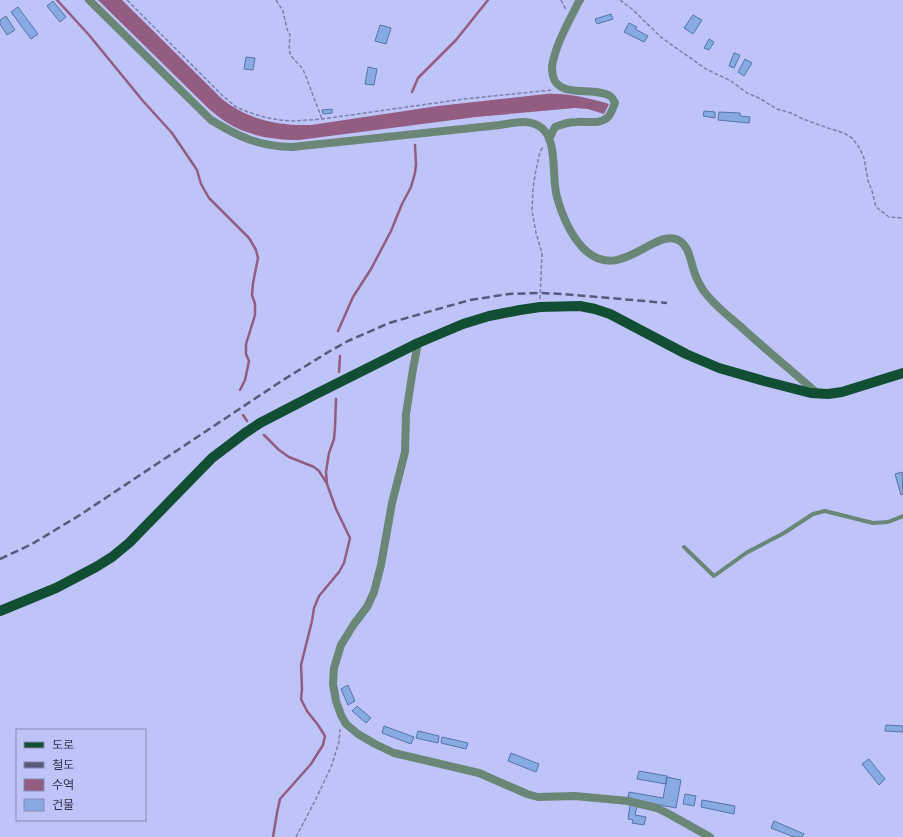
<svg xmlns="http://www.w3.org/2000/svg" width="903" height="837" font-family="'Work Sans','Noto Sans KR',sans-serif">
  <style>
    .water { fill: #935c81 }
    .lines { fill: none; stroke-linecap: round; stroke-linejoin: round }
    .stream { stroke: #935c81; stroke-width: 2.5 }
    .building { fill: #88aae3; stroke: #5474aa }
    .path { stroke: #7d80a8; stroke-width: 1.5; stroke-dasharray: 4 2; stroke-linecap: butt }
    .lane { stroke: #6a8676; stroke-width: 4 }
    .street { stroke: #6a8676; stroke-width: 8 }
    .primary { stroke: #124e34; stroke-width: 10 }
    .rail { stroke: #585a7b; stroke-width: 2.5; stroke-dasharray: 8 4; stroke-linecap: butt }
  </style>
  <rect width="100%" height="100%" fill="#bfc4f8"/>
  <path class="water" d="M98,0h24l100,99c26,21 57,27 89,26l127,-19 108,-12c23,-1 41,4 63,10l-5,10 -16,-5 -13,-1 -99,9 -177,23c-25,0 -51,-4 -73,-18 -6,-4 -11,-8 -17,-13z"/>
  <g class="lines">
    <path class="stream" d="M57,0l32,35 54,66 29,32 25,37 4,14 8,14 40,40 7,12 2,8 -5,25 -1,12 3,9v11l-9,29v10l3,7 -4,19 -5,10
      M412,92l6,-14 38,-38 32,-40
      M338,331l15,-34 18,-28 20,-38 11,-27 9,-17 4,-14 1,-9 -1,-19
      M339,372l1,-16
      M243,415l4,6
      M264,435l15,15 10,7 25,10 5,4 7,11
      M273,837l4,-24 3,-14 31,-35 12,-19 2,-9 -7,-11 -11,-14 -6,-12 1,-10 -1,-24 11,-44 2,-13 5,-12 20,-24 5,-9 6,-25 -14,-29 -9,-25 -1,-12 3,-19 5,-14 1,-12 1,-28"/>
  </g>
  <path class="building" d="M53,1l13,16 -6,5 -13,-16z
    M18,7l20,27 -7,5 -20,-27z
    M611,14l2,5 -16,5 -2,-5z
    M693,15l9,5 -9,14 -9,-6z
    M6,16l9,14 -8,5 -7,-11v-4z
    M629,23l8,4 -2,2 13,7 -4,6 -20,-10z
    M380,25l11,3 -5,16 -11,-3z
    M709,39l5,3 -5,8 -5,-2z
    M734,53l6,2 -6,13 -5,-2z
    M246,57l9,1 -2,12 -9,-1z
    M745,59l7,4 -8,13 -6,-4z
    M368,67l9,2 -3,16 -9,-1z
    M332,109v4l-9,1 -1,-4z
    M704,111l11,1v6l-12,-2z
    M719,112l21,1v3l10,1 -1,6 -31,-3z
    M902,472l1,22 -2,1 -6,-21z
    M348,685l7,16 -7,4 -7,-16z
    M357,706l14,12 -5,5 -14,-12z
    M886,725l17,1v6l-18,-1z
    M384,726l30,11 -3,7 -29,-11z
    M418,731l21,5 -1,7 -22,-5z
    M442,737l26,6 -2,6 -25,-6z
    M511,753l28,11 -3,8 -28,-11z
    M869,759l16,20 -6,6 -17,-21z
    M639,771l28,5 -1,8 -29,-5z
    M667,777l14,3 -5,28 -48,-9 1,-7 34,6z
    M685,794l11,2 -2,10 -11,-2z
    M702,800l33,6 -1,8 -33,-7z
    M630,805l7,1 -2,9 11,2 -2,8 -12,-2 1,-3 -5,-1z
    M774,821l30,13 -2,3h-8l-23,-9z"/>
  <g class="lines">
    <path class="path" d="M127,0l95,95 14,12 12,5 16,5 15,3 15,1 28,-2 142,-20 88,-9
      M276,0l7,11 4,18 3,6 -1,15 2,6 12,13 19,50
      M561,0l5,10
      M620,0l12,9 30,29 44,31 25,12 16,12 12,5 18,11 14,4 10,5 10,4 17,6 16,5 8,5 7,9 5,11 4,23 4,10 4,16 13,10 14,1
      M540,299l2,-46 -6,-20 -4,-22 1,-23 3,-18 4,-18 3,-5
      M296,837l20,-38 15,-32 8,-25 1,-13"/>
    <path class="lane" d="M684,547l30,29 32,-23 38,-20 29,-19 12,-3 48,12 15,-1 15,-6"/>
    <path class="street" d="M89,0l122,120c28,17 47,26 81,27l208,-22c13,-2 27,-6 39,1 20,11 12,52 18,71 5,18 13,37 26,51 37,38 72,-23 97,-7 10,7 11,23 15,33 2,6 5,11 8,16 10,14 24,25 37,36 25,23 52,45 78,68
      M549,139l6,-12c7,-3 14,-5 22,-5 10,-1 23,3 31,-5 3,-3 5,-9 7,-14 -1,-2 -2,-5 -5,-7 -15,-10 -52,3 -57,-20 -1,-4 -1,-6 -1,-10 4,-23 17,-44 27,-65l1,-1
      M418,343l-5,26 -7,45 -1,38 -13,51 -11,62 -7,27 -7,15 -13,17 -13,21 -7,23 -1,16 3,17 5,14 5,9 12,10 17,10 19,9 85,20 48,21 11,3 37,-1 53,5 29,7 12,6 41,23"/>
    <path class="primary" d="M0,611l56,-23 40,-21 16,-10 17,-14 83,-85 33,-25 15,-10 56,-29 102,-51 45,-19 26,-8 31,-6 20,-3 40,-1 15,3 15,5 76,40 33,14 45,13 47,12 17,1 14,-2 61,-19"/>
    <path class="rail" d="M0,559l32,-15 48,-29 203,-135 47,-29 18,-10 41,-18 21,-6 60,-17 39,-6 32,-1 22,1 104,9"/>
  </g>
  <rect x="16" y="729" width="130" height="92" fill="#bfc4f8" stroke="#8689b3"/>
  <rect x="24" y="742" width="20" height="6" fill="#124e34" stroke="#8689b3"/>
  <text x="52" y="749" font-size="12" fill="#30314b">도로</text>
  <rect x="24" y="762" width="20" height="6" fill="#585a7b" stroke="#8689b3"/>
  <text x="52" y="769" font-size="12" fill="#30314b">철도</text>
  <rect x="24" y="779" width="20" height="12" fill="#935c81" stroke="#8689b3"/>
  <text x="52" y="789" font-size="12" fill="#30314b">수역</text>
  <rect x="24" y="799" width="20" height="12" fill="#88aae3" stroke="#8689b3"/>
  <text x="52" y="809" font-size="12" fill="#30314b">건물</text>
</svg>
